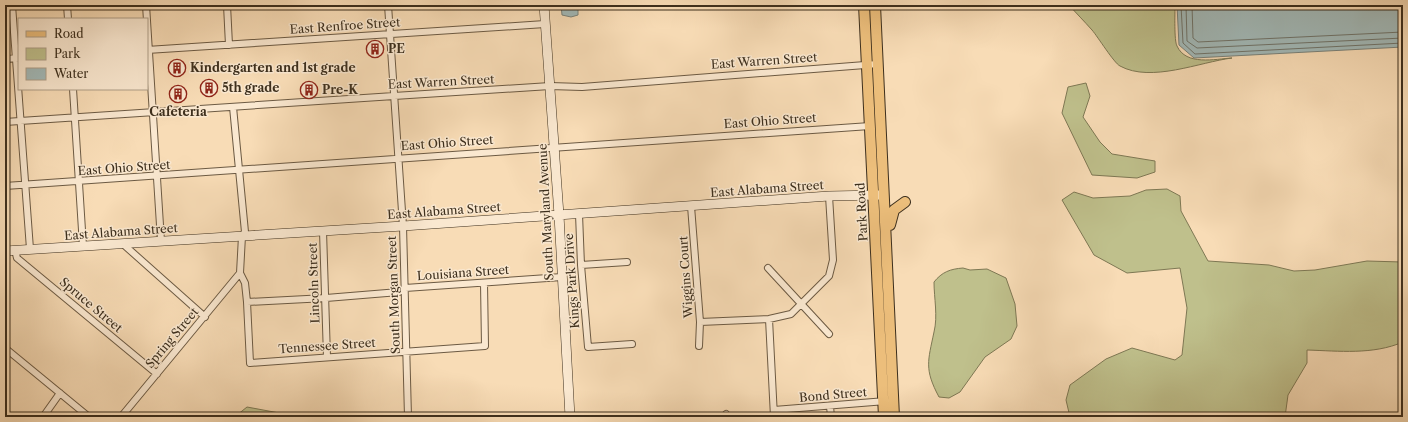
<svg xmlns="http://www.w3.org/2000/svg" width="1408" height="422" font-family="'Libre Caslon Text',serif">
  <style>
    .green { fill: #bfc08c; stroke: #7e7854 }
    .water { fill: #a2b9b8; stroke: #7a827a }
    .lines { fill: none; stroke-linecap: round; stroke-linejoin: round }
    .shore { stroke: #70746a; stroke-width: 1 }
    .street-casing { stroke: #6c5a43; stroke-width: 8 }
    .secondary-casing { stroke: #3d2f1d; stroke-width: 10 }
    .primary-casing { stroke: #3d2f1d; stroke-width: 12 }
    .street { stroke: #fae8d0; stroke-width: 6 }
    .secondary { stroke: #fae8d0; stroke-width: 9 }
    .primary { stroke: #ecbe7b; stroke-width: 10 }
    .labels { text-anchor: middle; stroke-width: 3; stroke-linejoin: round; paint-order: stroke }
    .street-label { font-size: 12px; fill: #3d2f1d; stroke: #fae8d0 }
    .poi-label { font-size: 12px; font-weight: bold; fill: #3d2f1d; stroke: #fae8d0; text-anchor: start }
  </style>
  <rect width="100%" height="100%" fill="#f8dcb6"/>
  <filter id="stains"><feTurbulence type="fractalNoise" baseFrequency=".005" numOctaves="4"/><feColorMatrix values="0 0 0 0 .2 0 0 0 0 .09 0 0 0 0 .02 0 0 0 .5 -.17"/></filter>
  <radialGradient id="worn" r=".72"><stop offset=".6" stop-color="#630" stop-opacity="0"/><stop offset="1" stop-color="#630" stop-opacity=".3"/></radialGradient>
  <path class="green" d="M1069,5h106c0,8 -1,36 2,41 9,20 38,13 55,12 -32,4 -81,25 -112,8 -6,-3 -22,-29 -28,-36 -8,-9 -16,-17 -23,-25z
    M1086,83l4,13 -7,21 17,25 12,12 43,7v11l-18,6 -45,-3 -30,-62 6,-26z
    M1167,189l13,7 1,15 27,50 61,4 25,6 21,-1 52,-9 35,1 1,80c-30,13 -64,9 -96,8v13l-19,32 -3,22h-215l-4,-17 4,-15 36,-26 26,-11 43,12 7,-5 5,-47 -7,-40 -53,5 -33,-18 -32,-55 12,-8 19,6 37,-2 16,-6z
    M963,268l7,2 17,-1 19,9 9,26 2,22 -6,13 -26,18 -25,35 -11,6 -10,-1c-15,-28 -11,-36 -5,-65 4,-16 0,-34 0,-50 8,-10 16,-13 29,-14z
    M247,407l43,8 6,2h-58l-1,-2z"/>
  <path class="water" d="M561,5h17v10l-7,2 -9,-2z
    M1177,5h226v42l-209,11 -15,-13z"/>
  <g class="lines">
    <path class="shore" d="M1181,5l2,38 12,11 208,-11
      M1186,5l1,36 10,7 206,-10
      M1192,5l1,33 5,4 205,-10"/>
    <defs>
      <path id="street" d="M12,5l18,244
        M67,5l1,14
        M146,5l15,236
        M227,5l2,40
        M388,5l15,221 5,191
        M147,50l398,-26
        M5,59l14,-1
        M73,89l10,157
        M233,107l12,125 -3,4 -2,37 5,10 2,19 3,61 235,-17 -1,-63
        M5,122l389,-26 156,-10 32,1 296,-23
        M5,186l865,-60
        M691,206l9,116 -1,24
        M579,214l2,51 7,82 44,-3
        M323,231l4,126
        M123,244l82,73
        M15,250l2,8 140,116
        M581,265l46,-3
        M768,268l61,66
        M247,302l79,-4 73,-6 6,-4 157,-11
        M769,319l5,98
        M700,322l69,-3 22,-5 38,-38 4,-16 -4,-64
        M5,348l84,69
        M830,406l1,11
        M774,410l112,-9
        M726,414l2,3
        M43,417l17,-24
        M121,417l119,-144"/>
      <path id="secondary" d="M544,5l15,210 11,202
        M5,251l398,-25 426,-30 51,-1"/>
      <path id="primary" d="M864,5l20,412
        M875,5l19,412
        M890,225l4,-15 11,-8"/>
    </defs>
    <use href="#street" class="street-casing"/>
    <use href="#secondary" class="secondary-casing"/>
    <use href="#primary" class="primary-casing"/>
    <use href="#street" class="street"/>
    <use href="#secondary" class="secondary"/>
    <use href="#primary" class="primary"/>
  </g>
  <defs>
    <symbol id="building-ring" viewBox="-11 -11 22 22"><circle r="9.5" fill="#fae8d0" stroke="#8f2418" stroke-width="1.5"/><path d="M-4-6H4V6H1V3H-1V6H-4ZM-2.5-4.3h1.7v1.8h-1.7ZM.8-4.3h1.7v1.8H.8ZM-2.5-1h1.7V.8h-1.7ZM.8-1h1.7V.8H.8Z" fill="#8f2418"/></symbol>
  </defs>
  <g fill-rule="evenodd">
    <use href="#building-ring" x="365" y="39" width="20" height="20"/>
    <use href="#building-ring" x="167" y="58" width="20" height="20"/>
    <use href="#building-ring" x="199" y="78" width="20" height="20"/>
    <use href="#building-ring" x="299" y="80" width="20" height="20"/>
    <use href="#building-ring" x="168" y="84" width="20" height="20"/>
  </g>
  <g class="labels">
    <g class="street-label">
      <text transform="translate(345 26) rotate(-4)" y="4">East Renfroe Street</text>
      <text transform="translate(764 61) rotate(-4)" y="4">East Warren Street</text>
      <text transform="translate(441 82) rotate(-3)" y="4">East Warren Street</text>
      <text transform="translate(770 121) rotate(-4)" y="4">East Ohio Street</text>
      <text transform="translate(447 143) rotate(-4)" y="4">East Ohio Street</text>
      <text transform="translate(124 168) rotate(-4)" y="4">East Ohio Street</text>
      <text transform="translate(767 189) rotate(-4)" y="4">East Alabama Street</text>
      <text transform="translate(444 211) rotate(-4)" y="4">East Alabama Street</text>
      <text transform="translate(546 212) rotate(-93)" y="4">South Maryland Avenue</text>
      <text transform="translate(862 212) rotate(-93)" y="4">Park Road</text>
      <text transform="translate(121 232) rotate(-4)" y="4">East Alabama Street</text>
      <text transform="translate(463 273) rotate(-4)" y="4">Louisiana Street</text>
      <text transform="translate(686 277) rotate(-94)" y="4">Wiggins Court</text>
      <text transform="translate(572 281) rotate(-94)" y="4">Kings Park Drive</text>
      <text transform="translate(314 283) rotate(-92)" y="4">Lincoln Street</text>
      <text transform="translate(394 295) rotate(-92)" y="4">South Morgan Street</text>
      <text transform="translate(91 305) rotate(40)" y="4">Spruce Street</text>
      <text transform="translate(172 338) rotate(-50)" y="4">Spring Street</text>
      <text transform="translate(327 346) rotate(-4)" y="4">Tennessee Street</text>
      <text transform="translate(833 395) rotate(-5)" y="4">Bond Street</text>
    </g>
    <g class="poi-label">
      <text x="388" y="53">PE</text>
      <text x="190" y="72">Kindergarten and 1st grade</text>
      <text x="222" y="92">5th grade</text>
      <text x="322" y="94">Pre-K</text>
      <text x="178" y="116" text-anchor="middle">Cafeteria</text>
    </g>
  </g>
  <rect width="1408" height="422" fill="none" stroke="#f8dcb6" stroke-width="20"/>
  <rect x="6" y="6" width="1396" height="410" fill="none" stroke="#3d2f1d" stroke-width="2"/>
  <rect x="10" y="10" width="1388" height="402" fill="none" stroke="#3d2f1d"/>
  <rect x="18" y="18" width="130" height="72" fill="#fae8d0" stroke="#ae9e88"/>
  <rect x="26" y="31" width="20" height="6" fill="#ecbe7b" stroke="#ae9e88"/>
  <text x="54" y="38" font-size="12" fill="#3d2f1d">Road</text>
  <rect x="26" y="48" width="20" height="12" fill="#bfc08c" stroke="#ae9e88"/>
  <text x="54" y="58" font-size="12" fill="#3d2f1d">Park</text>
  <rect x="26" y="68" width="20" height="12" fill="#a2b9b8" stroke="#ae9e88"/>
  <text x="54" y="78" font-size="12" fill="#3d2f1d">Water</text>
  <rect width="100%" height="100%" filter="url(#stains)"/>
  <rect width="100%" height="100%" fill="url(#worn)"/>
</svg>
